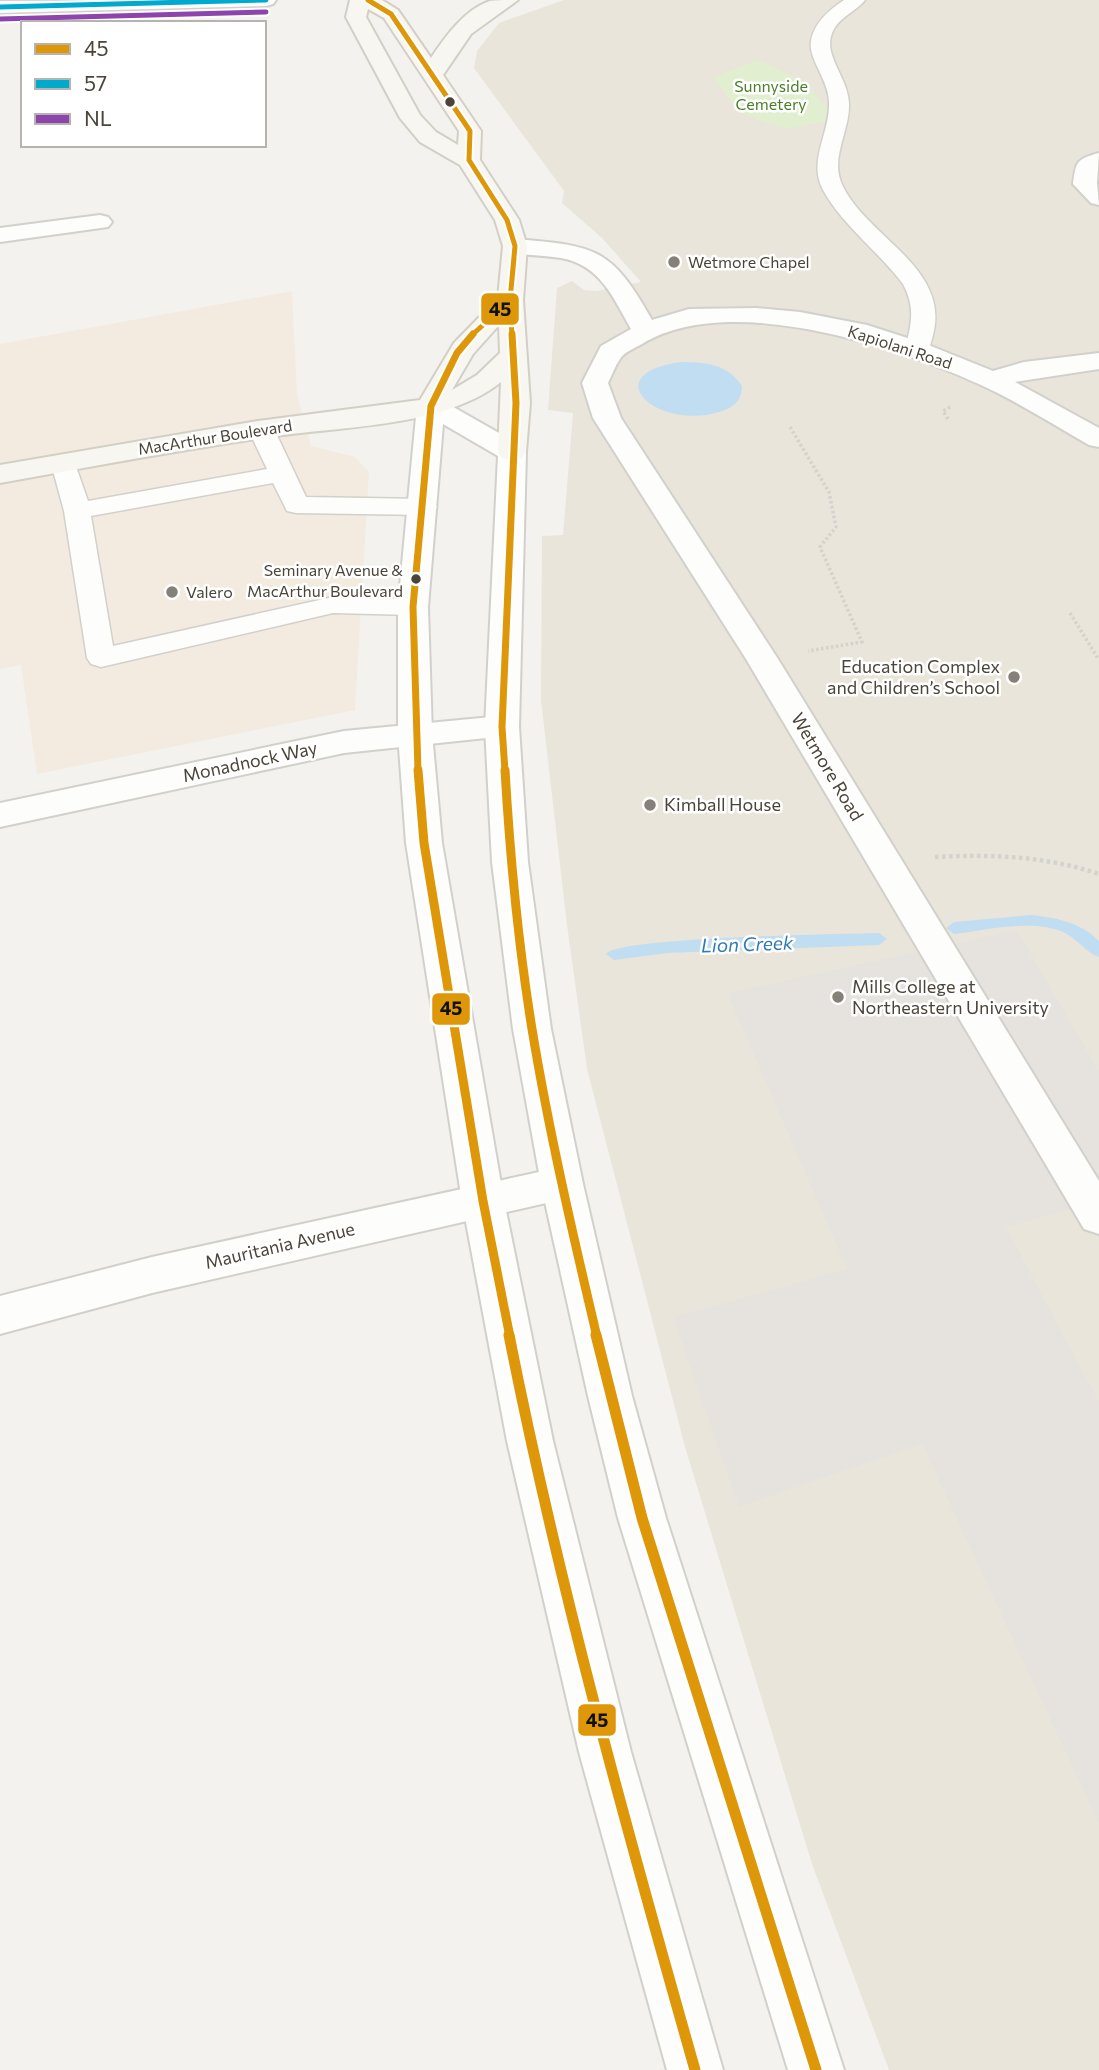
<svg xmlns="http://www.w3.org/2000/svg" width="1099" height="2070" font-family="Commissioner,sans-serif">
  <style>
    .commercial { fill: #f3ebdf }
    .education { fill: #eae5da }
    .green { fill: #e1eecf }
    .parking { fill: #e6e3df }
    .water { fill: #c0ddf1 }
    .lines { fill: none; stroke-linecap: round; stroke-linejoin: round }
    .stream { fill: #c0ddf1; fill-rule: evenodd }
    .service-casing { stroke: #d2d0cb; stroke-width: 3 }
    .minor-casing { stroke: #d2d0cb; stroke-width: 4 }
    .tertiary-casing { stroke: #d2d0cb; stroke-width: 4 }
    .secondary-casing { stroke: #d3cfc5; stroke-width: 4 }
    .path-far1 { stroke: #d3d2cc; stroke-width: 3.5; stroke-dasharray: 2.5 2.5; stroke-linecap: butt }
    .path { stroke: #d3d2cc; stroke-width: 4.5; stroke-dasharray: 3.5 3.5; stroke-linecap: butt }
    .service { fill: #fdfdfc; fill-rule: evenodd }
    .minor { fill: #fdfdfc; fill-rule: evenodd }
    .tertiary { fill: #fdfdfc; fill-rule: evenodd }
    .secondary { fill: #f7f6f1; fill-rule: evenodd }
    .bus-1-far3-casing { stroke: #fff; stroke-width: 9 }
    .bus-1-far2-casing { stroke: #fff; stroke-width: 11 }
    .bus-1-far1-casing { stroke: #fff; stroke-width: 14 }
    .bus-1-casing { stroke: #fff; stroke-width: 17 }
    .bus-2-casing { stroke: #fff; stroke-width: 9 }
    .bus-3-casing { stroke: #fff; stroke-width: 9 }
    .bus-1-far3 { stroke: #dd9709; stroke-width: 5 }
    .bus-1-far2 { stroke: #dd9709; stroke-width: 7 }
    .bus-1-far1 { stroke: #dd9709; stroke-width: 9 }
    .bus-1 { stroke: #dd9709; stroke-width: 11 }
    .bus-2 { stroke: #00a9ce; stroke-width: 5 }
    .bus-3 { stroke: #8e44ad; stroke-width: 5 }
    .bus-dot { fill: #4b4439; stroke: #fff; stroke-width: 2.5 }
    .poi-dot { fill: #868178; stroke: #fff; stroke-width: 2.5 }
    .labels { text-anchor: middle; stroke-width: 5; stroke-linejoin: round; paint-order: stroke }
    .far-park-label { font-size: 16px; fill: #4a7f2a; stroke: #fff }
    .far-poi-label { font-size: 16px; fill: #4b4439; stroke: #fff; text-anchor: start }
    .far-street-label { font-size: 16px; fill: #4b4439; stroke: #fff }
    .bus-label { font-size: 16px; fill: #4b4439; stroke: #fff; text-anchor: end }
    .poi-label { font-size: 18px; fill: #4b4439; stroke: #fff; text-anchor: start }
    .street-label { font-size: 18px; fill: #4b4439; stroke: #fff }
    .water-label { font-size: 19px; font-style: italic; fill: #2e7ab2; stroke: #fff }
    .line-badge { stroke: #fff; stroke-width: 2.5 }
    .pale-badge-label { font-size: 19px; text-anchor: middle; font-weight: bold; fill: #111 }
  </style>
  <rect width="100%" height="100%" fill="#f4f2ee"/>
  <path class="commercial" d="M292,291l5,103 14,52 44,11 14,15 -14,238 -318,64 -16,-109 -21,4v-325z"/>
  <path class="education" d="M564,0h535v2070h-210l-77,-206 -127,-417 -98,-378 -20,-144 -26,-225 1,-164 21,-1 10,-122 -25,-3 9,-122 15,-7 12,9 13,1 44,-9 -39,-44 -40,-35 2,-12 -90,-123 3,-17 22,-28z"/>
  <path class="green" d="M757,60c35,14 46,20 71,48l-4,14 -37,7 -29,-9 -19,-9 -26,-34z"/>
  <path class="parking" d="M1017,930l82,141v131l-93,25 93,175v422l-177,-380 -183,63 -66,-190 174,-48 -120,-276z"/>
  <path class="water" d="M681,362c24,0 47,2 61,24 0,15 -9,22 -23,26 -61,19 -125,-38 -38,-50z"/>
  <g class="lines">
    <path class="stream" d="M1031,915c26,3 49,7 68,26v16c-13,-4 -22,-19 -36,-25 -32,-13 -75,-2 -109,2l-8,-6 8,-6z
      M879,933l8,6 -8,6 -212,8 -53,7 -8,-6c11,-17 238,-20 273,-21z"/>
    <defs>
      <path id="service" d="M844,0h21c-8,11 -24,16 -31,29 -14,25 14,46 15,75 1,26 -18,52 -8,78 22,54 110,84 92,153 -2,7 -3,14 -8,20h-16l-4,-5c6,-26 11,-41 -2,-66 -24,-32 -60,-58 -80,-94 -16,-30 8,-58 6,-89 -1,-22 -21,-42 -18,-60 3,-18 18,-31 33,-41z
        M261,421l9,3 4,5 32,68 118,2 9,2 4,6 -4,6 -9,2 -128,-2 -9,-2 -14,-28 -182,33 22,130 220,-49 80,2 10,2 4,6 -4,6 -10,2 -80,-2 -232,54 -10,-3 -4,-6 -23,-147 -13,-48 4,-5 9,-3 9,3 15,43 179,-32 -19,-40 4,-5z"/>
      <path id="minor" d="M1099,153l-2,30 2,22 -8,-2 -18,-19c3,-22 3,-25 26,-31z
        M100,215l8,2 4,5 -4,5 -108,15v-14z
        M515,239c81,7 96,8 137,81l37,-11 67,-1 44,4 67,13 59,19 67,27 31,-9 75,-9v16l-84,13 84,46v19l-10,-2c-35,-20 -71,-43 -108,-60 -85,-39 -252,-94 -339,-41 -7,4 -18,8 -22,15 -5,7 -8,16 -12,24l13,35 157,241 321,522v53l-15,-5 -338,-570 -153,-241 -11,-35 19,-37 30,-17c-18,-32 -31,-64 -70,-71 -18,-3 -37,-2 -55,-7l-3,-5 3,-5z
        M502,716l12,3 5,8 -5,8 -170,18 -344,74v-24l344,-72z
        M562,1167l15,5 6,12 -6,12 -425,97 -152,41v-38l152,-39z"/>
      <path id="tertiary" d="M276,0l-3,4 -7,2 -266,7v-12z
        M431,398l10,2 81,46 4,6 -7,275 9,135 23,167 32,155 49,212 34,122 178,552h-56l-170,-552 -30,-122 -47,-212 -28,-155 -21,-167 -7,-135 13,-271 -55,-32 -15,183 4,127 10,109 62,358 49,240 78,311 92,318h-56l-88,-318 -72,-311 -45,-240 -56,-358 -8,-109v-127l19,-201 4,-6z"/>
      <path id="secondary" d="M350,0h32l16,10 33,48c14,-21 34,-49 59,-57 8,-1 20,-1 28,-1l-47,34 -28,41 38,56 -1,29 39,60 8,26 -4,54 7,103 -4,49 -4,6 -10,2 -10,-2 -4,-6 3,-70c-58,47 -167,44 -239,56 -88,13 -175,29 -262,45v-18l258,-44 162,-21 34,-57 44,-45 5,-52 -8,-26 -35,-55 -40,-23 -20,-24 -54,-101zM368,9l16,9 75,113 -1,14 -22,-13 -16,-17 -54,-98zM499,325l1,28 -23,22 -25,15 21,-36z"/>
    </defs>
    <use href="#service" class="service-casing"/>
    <use href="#minor" class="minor-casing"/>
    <use href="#tertiary" class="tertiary-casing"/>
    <use href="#secondary" class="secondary-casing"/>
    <path class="path-far1" d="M948,419l-5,-8 7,-4
      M790,427l39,65 7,35 -16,20 42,95 -54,9
      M1070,613l29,47"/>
    <path class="path" d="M935,857c57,-3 110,-1 164,17"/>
    <use href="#service" class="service"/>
    <use href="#minor" class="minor"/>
    <use href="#tertiary" class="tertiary"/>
    <use href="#secondary" class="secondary"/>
    <defs>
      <path id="bus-1-far3" d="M368,0l23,14 79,117 -1,29 38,60 8,26 -5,54 -39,36
        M512,336l-2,-36 4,-42"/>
      <path id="bus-1-far2" d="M418,771l-5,-164 18,-201 26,-53 16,-19
        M505,771l-3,-44 14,-324 -4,-69"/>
      <path id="bus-1-far1" d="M418,770l6,73 59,358 27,136
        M505,770c5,86 13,173 27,259 17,103 41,206 65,308"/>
      <path id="bus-1" d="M509,1335c49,248 117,492 186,735
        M596,1335l46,183 174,552"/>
      <path id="bus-2" d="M0,7l266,-7"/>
      <path id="bus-3" d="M0,19l266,-7"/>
    </defs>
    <use href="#bus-1-far3" class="bus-1-far3-casing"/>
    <use href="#bus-1-far2" class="bus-1-far2-casing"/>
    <use href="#bus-1-far1" class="bus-1-far1-casing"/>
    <use href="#bus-1" class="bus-1-casing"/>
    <use href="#bus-2" class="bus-2-casing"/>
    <use href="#bus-3" class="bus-3-casing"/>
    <use href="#bus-1-far3" class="bus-1-far3"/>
    <use href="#bus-1-far2" class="bus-1-far2"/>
    <use href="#bus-1-far1" class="bus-1-far1"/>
    <use href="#bus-1" class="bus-1"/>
    <use href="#bus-2" class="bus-2"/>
    <use href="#bus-3" class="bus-3"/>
  </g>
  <g class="bus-dot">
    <circle cx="450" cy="102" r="6"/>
    <circle cx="416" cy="579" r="6"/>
  </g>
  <g class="poi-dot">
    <circle cx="674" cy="262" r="7"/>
    <circle cx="172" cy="592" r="7"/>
    <circle cx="1014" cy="677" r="7"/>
    <circle cx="650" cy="805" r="7"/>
    <circle cx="838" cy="997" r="7"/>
  </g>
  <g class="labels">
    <g class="far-park-label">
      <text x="771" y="92">Sunnyside<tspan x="771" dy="18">Cemetery</tspan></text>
    </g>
    <g class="far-poi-label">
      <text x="688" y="268">Wetmore Chapel</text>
      <text x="186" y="598">Valero</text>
    </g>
    <g class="far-street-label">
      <text transform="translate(900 347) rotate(18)" y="6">Kapiolani Road</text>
      <text transform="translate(215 437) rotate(-9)" y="6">MacArthur Boulevard</text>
    </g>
    <g class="bus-label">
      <text x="403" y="576">Seminary Avenue &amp;<tspan x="403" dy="21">MacArthur Boulevard</tspan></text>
    </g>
    <g class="poi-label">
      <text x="1000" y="673" text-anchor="end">Education Complex<tspan x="1000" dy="21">and Children’s School</tspan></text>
      <text x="664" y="811">Kimball House</text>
      <text x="852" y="993">Mills College at<tspan x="852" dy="21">Northeastern University</tspan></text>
    </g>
    <g class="street-label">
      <text transform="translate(250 762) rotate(-12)" y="6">Monadnock Way</text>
      <text transform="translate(827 767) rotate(59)" y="6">Wetmore Road</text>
      <text transform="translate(280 1246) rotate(-13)" y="6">Mauritania Avenue</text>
    </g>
    <g class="water-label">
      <text transform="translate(747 944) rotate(-2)" y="7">Lion Creek</text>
    </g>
  </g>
  <g class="line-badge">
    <rect x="480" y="292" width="40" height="34" rx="7" fill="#dd9709"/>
    <rect x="431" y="992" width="40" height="34" rx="7" fill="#dd9709"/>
    <rect x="577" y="1703" width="40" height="34" rx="7" fill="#dd9709"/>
  </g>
  <g class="pale-badge-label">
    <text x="500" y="316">45</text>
    <text x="451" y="1015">45</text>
    <text x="597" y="1727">45</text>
  </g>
  <rect x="21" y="21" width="245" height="126" fill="#ffffff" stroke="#b7b4b0" stroke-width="2"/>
  <rect x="35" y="44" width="35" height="10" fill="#dd9709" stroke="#b7b4b0" stroke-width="2"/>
  <text x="84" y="56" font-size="21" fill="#4b4439">45</text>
  <rect x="35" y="79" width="35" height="10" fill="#00a9ce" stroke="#b7b4b0" stroke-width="2"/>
  <text x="84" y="91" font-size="21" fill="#4b4439">57</text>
  <rect x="35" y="114" width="35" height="10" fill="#8e44ad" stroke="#b7b4b0" stroke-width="2"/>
  <text x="84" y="126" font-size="21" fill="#4b4439">NL</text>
</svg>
